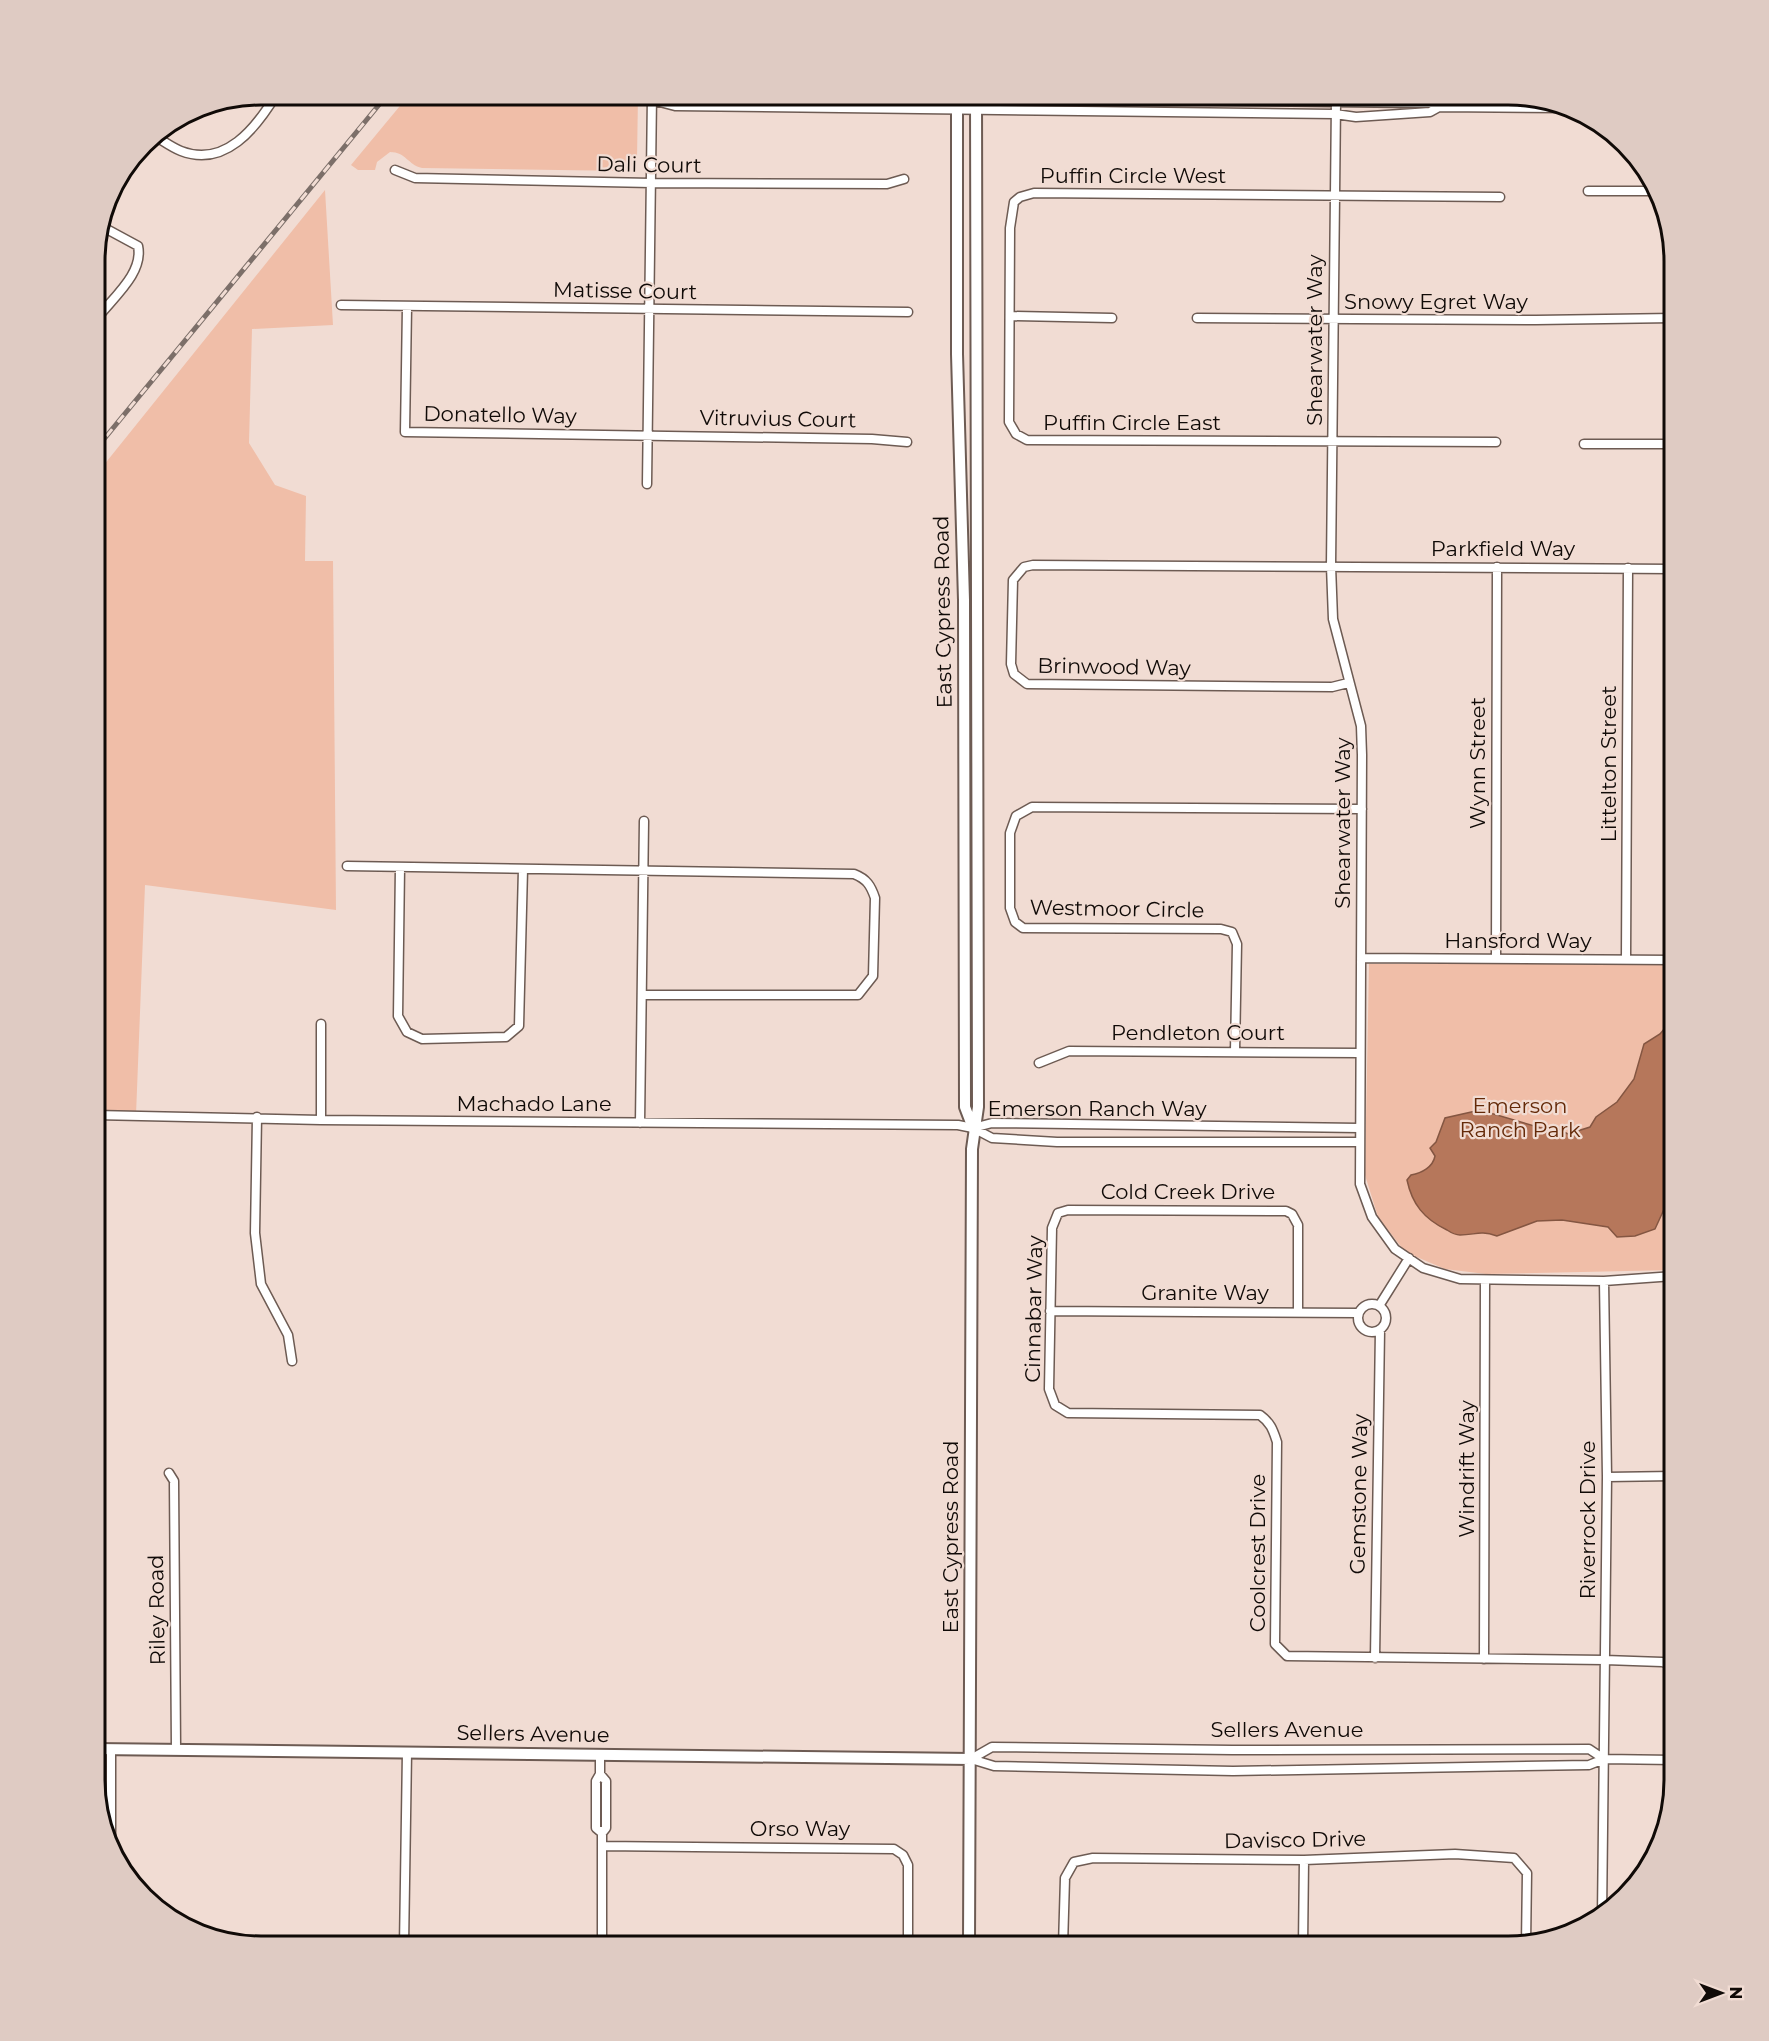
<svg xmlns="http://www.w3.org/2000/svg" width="1769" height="2041" font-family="Montserrat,sans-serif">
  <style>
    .green { fill: #f0bea8 }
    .water { fill: #b6775b; stroke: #845642; stroke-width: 1.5 }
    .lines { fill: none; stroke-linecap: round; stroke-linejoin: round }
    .minor-casing { stroke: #6d5b53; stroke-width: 11 }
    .tertiary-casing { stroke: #6d5b53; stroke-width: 14 }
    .minor { stroke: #fff; stroke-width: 8 }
    .tertiary { stroke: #fff; stroke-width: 10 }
    .rail-casing { stroke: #7c6f69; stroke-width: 5 }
    .rail { stroke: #f1dcd3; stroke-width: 3; stroke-dasharray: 9; stroke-linecap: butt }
    .labels { text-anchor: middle; stroke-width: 4.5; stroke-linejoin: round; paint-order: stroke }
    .street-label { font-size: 21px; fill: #100a07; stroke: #f1dcd3 }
    .park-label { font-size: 21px; fill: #642908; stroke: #f1dcd3 }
    .rim { fill: none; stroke: #100a07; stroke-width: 3 }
  </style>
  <rect width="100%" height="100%" fill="#f1dcd3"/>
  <path class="green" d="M409,95h229l-1,64 -10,12 -205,-3c-14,-3 -16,-16 -32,-16l-13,10 -2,8h-17l-7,-5z
    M325,190l8,135 -81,4 -3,114 26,42 31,11 -1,65h28l3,349 -191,-25 -9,230 -41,2v-641z
    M1369,964h305v306l-188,4 -41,-5 -40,-17 -27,-35 -13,-42z"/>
  <path class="water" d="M1670,1022h4v174l-8,9 -11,24 -20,7 -18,1 -9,-10 -46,-7 -25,1 -40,15c-18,-6 -21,-1 -37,-1 -4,0 -10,-3 -13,-5 -23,-11 -35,-26 -40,-50l4,-5c11,-2 22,-8 24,-19l-5,-8 6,-6 9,-24 35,-8 61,18h15l12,6 22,-7 6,-10 21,-15 17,-23 10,-35 16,-10z"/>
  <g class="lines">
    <defs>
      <path id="minor" d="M703,95l715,8h13l8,4 128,1
        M652,100l23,6 660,8 21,3 74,-5 9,-5
        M652,100l22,-5
        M1336,102l-5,464 2,53 28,107 1,29 -2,429 12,33 23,32 28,19 37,11 144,2 70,-5
        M153,135c9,5 18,12 28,16 44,17 75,-23 95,-56
        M395,170l20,8 236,5 236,1 17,-5
        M1588,191h69
        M341,305l567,7
        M407,307l-2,125 467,7 35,3
        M1010,316l102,2
        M1197,318l339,2 138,-2
        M95,321c16,-22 49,-47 43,-75l-37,-20
        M1496,442l-469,-2 -11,-6 -7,-12 1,-194 4,-26 6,-5 14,-4 466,4
        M1584,444h90
        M647,484l5,-389
        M1348,683l-16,4 -305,-3 -13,-10 -3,-10 2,-84 11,-13 9,-2 641,4
        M347,866l507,8c13,5 17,12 21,24l-2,78 -15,19h-216
        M400,867l-2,149 9,16 15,7 84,-2 13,-11 4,-157
        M1361,958l313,2
        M1496,958l1,-391
        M1626,959l2,-391
        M321,1024v96
        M1235,1051l2,-107 -5,-12 -11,-3 -198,-1 -8,-6 -5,-14v-75l6,-17 16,-9 330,2
        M1039,1063l30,-12 291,2
        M95,1115l226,5 637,5 15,3 19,10 65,4h302
        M257,1117l-2,116 6,51 27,51 4,26
        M640,1123l4,-302
        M973,1128l19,-5 367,5
        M1358 1318a14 14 0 1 1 28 0a14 14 0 1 1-28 0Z
        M1379,1306l30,-48
        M1050,1311l309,2
        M1298,1312v-87l-6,-11 -6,-3 -218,-1 -10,3 -6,15 -3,161 6,16 13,8 192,2c11,8 13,15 17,27l-2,202 12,12 318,4 57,2 12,3
        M169,1473l5,8 2,267
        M1607,1477l67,-1
        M1375,1658l5,-328
        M1484,1659l1,-379
        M600,1754v20l-4,7v47l6,5
        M971,1759l23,7 239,5 356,-6 15,-6 70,1
        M971,1759l21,-12 240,3 357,-1 15,10
        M600,1774l6,7v47l-4,5v113
        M602,1846l292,3 9,6 5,10v81
        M111,1847v-98
        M1602,1916l5,-439 -3,-196
        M404,1946l3,-194
        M1063,1946l2,-68 9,-16 19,-4 211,2 151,-6 59,4 13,15 -1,71
        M1303,1946l1,-86"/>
      <path id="tertiary" d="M957,95v259l7,246 1,507 8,21
        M95,1749l876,10
        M969,1946l3,-797 6,-42 -2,-1012"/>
    </defs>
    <use href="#minor" class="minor-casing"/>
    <use href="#tertiary" class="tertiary-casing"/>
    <use href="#minor" class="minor"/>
    <use href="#tertiary" class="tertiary"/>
    <defs>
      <path id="rail" d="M95,450l292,-355"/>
    </defs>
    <use href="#rail" class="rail-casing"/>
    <use href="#rail" class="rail"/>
  </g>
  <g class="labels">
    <g class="street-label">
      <text transform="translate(649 165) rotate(1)" y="7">Dali Court</text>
      <text x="1133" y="183">Puffin Circle West</text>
      <text transform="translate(625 291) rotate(1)" y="7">Matisse Court</text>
      <text x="1436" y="309">Snowy Egret Way</text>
      <text transform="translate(1315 340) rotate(-90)" y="7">Shearwater Way</text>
      <text transform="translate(500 415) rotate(1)" y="7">Donatello Way</text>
      <text transform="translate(778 419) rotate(1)" y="7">Vitruvius Court</text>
      <text x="1132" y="430">Puffin Circle East</text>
      <text x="1503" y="556">Parkfield Way</text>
      <text transform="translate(943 612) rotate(-91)" y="7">East Cypress Road</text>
      <text transform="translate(1114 667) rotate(1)" y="7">Brinwood Way</text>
      <text transform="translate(1478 763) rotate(-90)" y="7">Wynn Street</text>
      <text transform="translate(1609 764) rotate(-90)" y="7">Littelton Street</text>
      <text transform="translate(1343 823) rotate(-90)" y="7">Shearwater Way</text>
      <text transform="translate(1117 909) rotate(1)" y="7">Westmoor Circle</text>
      <text x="1518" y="948">Hansford Way</text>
      <text x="1198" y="1040">Pendleton Court</text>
      <text x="534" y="1111">Machado Lane</text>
      <text x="1097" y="1116">Emerson Ranch Way</text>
      <text x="1188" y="1199">Cold Creek Drive</text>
      <text x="1205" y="1300">Granite Way</text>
      <text transform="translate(1034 1309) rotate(-89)" y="7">Cinnabar Way</text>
      <text transform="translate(1467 1469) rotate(-90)" y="7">Windrift Way</text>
      <text transform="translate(1359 1494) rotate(-89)" y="7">Gemstone Way</text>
      <text transform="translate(1588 1520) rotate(-90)" y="7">Riverrock Drive</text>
      <text transform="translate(951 1537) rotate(-90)" y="7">East Cypress Road</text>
      <text transform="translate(1258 1553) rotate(-90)" y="7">Coolcrest Drive</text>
      <text transform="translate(157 1610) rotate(-91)" y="7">Riley Road</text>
      <text x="1287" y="1737">Sellers Avenue</text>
      <text transform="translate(533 1734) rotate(1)" y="7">Sellers Avenue</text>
      <text x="800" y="1836">Orso Way</text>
      <text transform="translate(1295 1840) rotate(-1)" y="7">Davisco Drive</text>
    </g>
    <g class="park-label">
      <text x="1520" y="1113">Emerson<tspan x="1520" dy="24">Ranch Park</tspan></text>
    </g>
  </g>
  <path d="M0 0H1769V2041H0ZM261 105H1508A156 156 0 0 1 1664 261V1780A156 156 0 0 1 1508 1936H261A156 156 0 0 1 105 1780V261A156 156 0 0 1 261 105Z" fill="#dfcbc3" fill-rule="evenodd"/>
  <path class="rim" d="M261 105H1508A156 156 0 0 1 1664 261V1780A156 156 0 0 1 1508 1936H261A156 156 0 0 1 105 1780V261A156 156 0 0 1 261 105Z"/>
  <g transform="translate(1721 1993) rotate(90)" stroke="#f1dcd3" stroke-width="4.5" paint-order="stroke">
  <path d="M0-4.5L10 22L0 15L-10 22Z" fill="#100a07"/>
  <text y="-9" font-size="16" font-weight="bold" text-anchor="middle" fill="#100a07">N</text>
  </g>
</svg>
